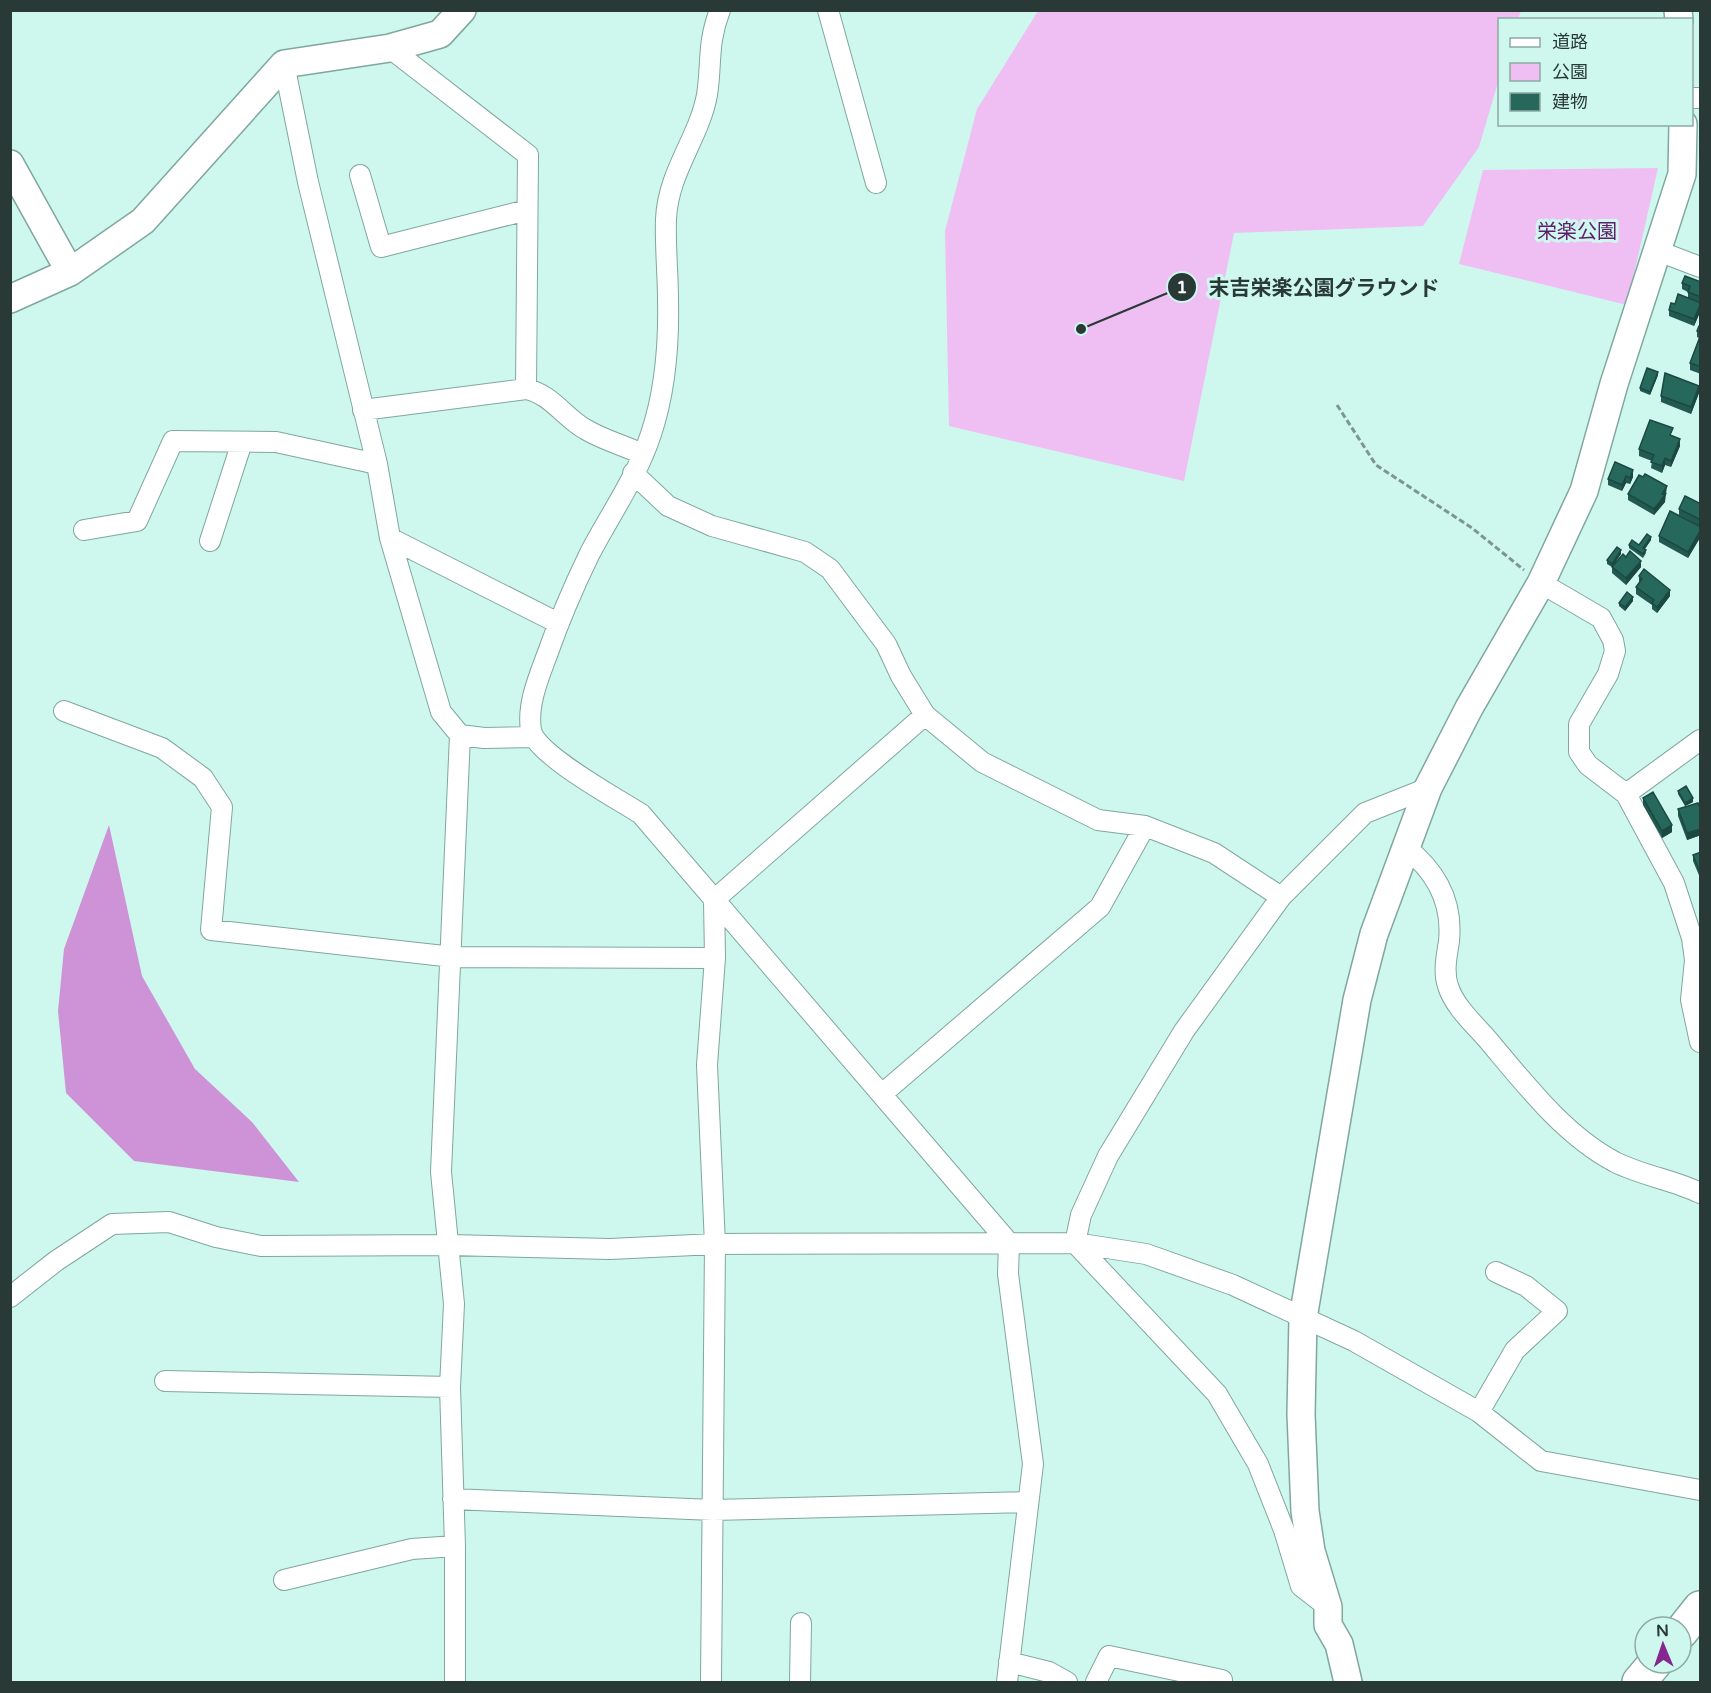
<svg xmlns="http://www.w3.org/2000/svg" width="1711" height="1693" font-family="'Varela Round','Noto Sans JP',sans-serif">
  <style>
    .green { fill: #efbff4 }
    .forest { fill: #ce93d6 }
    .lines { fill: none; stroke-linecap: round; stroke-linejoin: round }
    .street-casing { stroke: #80a79e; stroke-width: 22 }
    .secondary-casing { stroke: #80a79e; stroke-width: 30 }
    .highway-casing { stroke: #80a79e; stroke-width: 36 }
    .path { stroke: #7b9791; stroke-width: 3; stroke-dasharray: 6 3; stroke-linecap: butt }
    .street { stroke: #fff; stroke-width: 20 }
    .secondary { stroke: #fff; stroke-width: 27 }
    .highway { stroke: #fff; stroke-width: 33 }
    .wall { fill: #225950 }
    .shaded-wall { fill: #1b4941 }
    .building { fill: #27685d; stroke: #1b4941; stroke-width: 1.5 }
    .labels { text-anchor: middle; stroke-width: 6; stroke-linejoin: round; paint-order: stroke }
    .park-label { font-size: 20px; fill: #611b6b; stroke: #cef7ee }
    .leader { fill: none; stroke: #293935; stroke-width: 2 }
    .callout-dot { fill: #293935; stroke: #cef7ee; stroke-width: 2 }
    .mark-label { font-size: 18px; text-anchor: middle; font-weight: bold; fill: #fff }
    .callout-label { font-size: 21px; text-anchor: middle; font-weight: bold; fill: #293935; stroke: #cef7ee; stroke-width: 6; stroke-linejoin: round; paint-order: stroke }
  </style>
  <rect width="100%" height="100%" fill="#cef7ee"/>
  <path class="green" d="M1038,11h483l-3,8 -18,1 -1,59 -20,68 -56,79 -189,7 -50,248 -235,-55 -4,-195 32,-122z
    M1658,168l-31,137 -168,-41 24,-94z"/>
  <path class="forest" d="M109,825l33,151 53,93 57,53 47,60 -165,-21 -68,-68 -8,-82 6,-62z"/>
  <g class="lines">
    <defs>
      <path id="street" d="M720,10c-13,34 -8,52 -13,85 -8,43 -39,77 -41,124 -1,27 2,54 2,81 1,44 -3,92 -17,134 -14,43 -42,82 -62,121 -16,33 -30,66 -42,100 -9,24 -20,50 -16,75 5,25 87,69 110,84l368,429 -1,31 25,190 -26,218
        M828,10l48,173
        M390,48l138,107 -2,234
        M284,64l24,118 69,282 13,74 51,174 19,23 24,3 49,-1
        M1692,98h8
        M360,175l21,72 146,-37
        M1658,251l42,16
        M363,410l163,-21c25,5 38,28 59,40 18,11 38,16 57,25
        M633,473l35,33 44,20 93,26 25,17 56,75 15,32 24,39 57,47 116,58 47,6 69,27 67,44
        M84,530l53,-9 36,-80 103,1 101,22
        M390,538l168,85
        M210,541l32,-99
        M1541,583l60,35 12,22 2,11 -7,23 -29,50v28l9,13 38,29 48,89 18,55 3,22 -4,40 9,42
        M64,711l98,37 41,30 19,29 -11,123 242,27 262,1
        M1626,794l74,-54
        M1405,847c31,24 48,54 44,94 -2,14 -6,30 -1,45 6,20 26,38 40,54 37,44 76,95 127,122 28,14 59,18 85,31
        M882,1094l218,-187 45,-81
        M1075,1243l6,-28 27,-59 76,-125 97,-134 84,-84 63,-25
        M1075,1243l142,151 41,70 26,66 17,56 27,21
        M10,1297l46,-36 56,-37 57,-2 47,15 45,9 189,-1 160,4 105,-5 360,-1 71,11 87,31 121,56 125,71 62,49 159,29
        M165,1381l285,6
        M1479,1412l36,-62 42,-39 -31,-25 -30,-14
        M453,1499l260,11 315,-8
        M284,1580l128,-31 43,-3
        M1009,1662l40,10 18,10
        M455,1682v-136l-5,-159 4,-83 -13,-132 19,-437
        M711,1682l4,-438 -8,-179 8,-107 -1,-58 211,-185
        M800,1682l1,-59
        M1096,1682l13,-26 113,24"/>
      <path id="secondary" d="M1678,10l1,10
        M10,164l60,108 73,-51 141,-157 106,-16 50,-14 22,-24
        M10,299l60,-27
        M1348,1682l-9,-38 -11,-19v-18l-17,-56 -6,-40 -4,-97 2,-96 54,-318 17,-66 54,-146 41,-80 72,-125 43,-92 30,-107 68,-210 1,-50"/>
      <path id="highway" d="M1681,1632l19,-24
        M1639,1682l16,-19"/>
    </defs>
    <use href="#street" class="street-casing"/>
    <use href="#secondary" class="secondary-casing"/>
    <use href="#highway" class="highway-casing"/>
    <path class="path" d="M1337,405l39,60 96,63 52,42"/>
    <use href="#street" class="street"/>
    <use href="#secondary" class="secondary"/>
    <use href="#highway" class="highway"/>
  </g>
  <path class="wall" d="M1701,282v21l-13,-5v-6l-6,-3v-6z
    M1701,303v7l-7,16 -25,-10v-6l6,-6z
    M1701,326v48l-11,-4v-7l9,-25 -2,-1v-6z
    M1658,375l-8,20 -10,-4v-3z
    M1699,393l-8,21 -30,-12v-6z
    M1673,435l-1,1 8,10 -9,21 -6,-2 -3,8 -11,-5 1,-7 -13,-5v-7z
    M1615,462l18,15 -3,7 -4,-1 -4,8 -14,-6v-6z
    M1667,493l-2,3v6l-11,13 -26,-15v-6z
    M1701,504v23l-22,-12v-6z
    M1701,527v9l-13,22 -29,-16v-6z
    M1651,540l-6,9 1,4 -3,5 -14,-10v-3h10z
    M1621,554l-9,13 -5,-3v-4z
    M1612,567h29l-15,18 -14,-12z
    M1639,576l31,20 -13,17 -5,-4v-4l-16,-11v-7l3,-4z
    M1633,601l-8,10 -6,-5v-3z
    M1678,791l15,11 -8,4 -7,-12z
    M1643,798l29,34 -10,6 -19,-33z
    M1678,809l23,1v25l-14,5 -9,-24z
    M1701,852v28l-8,-19v-6z"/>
  <path class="shaded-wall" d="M1701,304v6l-7,16v-7z
    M1658,372v3l-8,20v-3z
    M1699,386v7l-8,21v-7z
    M1680,439v7l-9,21v-6z
    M1665,458v7l-3,8v-7z
    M1633,470v7l-3,7v-6z
    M1626,476v7l-4,8v-6z
    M1667,486l-2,16 -11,13v-6z
    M1701,529v7l-13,22v-6z
    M1651,537v3l-8,11v-3z
    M1621,550v4l-9,13v-3z
    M1641,561v6l-15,18v-7z
    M1670,590v6l-13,17v-6z
    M1633,597v4l-8,10v-4z
    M1693,798v4l-8,4v-3z
    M1672,825v7l-10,6v-7z
    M1701,829v6l-14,5v-7z"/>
  <path class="building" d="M1685,276l16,6v15l-13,-5 2,-6 -8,-3z
    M1678,294l23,9 -7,16 -25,-9 2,-7 4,1z
    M1699,326h2v6l-4,-1z
    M1701,334v33l-11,-4z
    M1647,368l11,4 -8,20 -10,-4z
    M1665,373l34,13 -8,21 -30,-11z
    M1650,420l23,8 -3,7 10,4 -9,22 -6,-3 -3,8 -11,-4 3,-7 -15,-6z
    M1615,462l18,8 -3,8 -4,-2 -4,9 -14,-6z
    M1645,474l22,12 -5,8 3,1 -11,14 -26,-15 11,-19 4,2z
    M1685,496l16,8v16l-22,-11z
    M1670,511l31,16v2l-13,23 -29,-16z
    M1647,534l4,3 -8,11 3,2 -3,4 -14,-9 3,-5 7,5z
    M1617,547l4,3 -9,14 -5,-4z
    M1630,551l11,10 -15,17 -14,-11 11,-13 3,3z
    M1644,569l26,21 -13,17 -5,-4 2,-3 -18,-13 6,-8 -3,-3z
    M1627,592l6,5 -8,10 -6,-4z
    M1686,786l7,12 -8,5 -7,-12z
    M1653,792l19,33 -10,6 -19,-33z
    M1698,803l3,7v19l-14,4 -9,-24z
    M1701,852v22l-8,-19z"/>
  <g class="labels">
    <g class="park-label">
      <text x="1577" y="238">栄楽公園</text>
    </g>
  </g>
  <path class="leader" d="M1081 329L1182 287"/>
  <g class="callout-dot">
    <circle cx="1081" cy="329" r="6"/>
    <circle cx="1182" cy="287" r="15"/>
  </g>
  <g class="mark-label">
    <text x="1182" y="293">1</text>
  </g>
  <g class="callout-label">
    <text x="1324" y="295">末吉栄楽公園グラウンド</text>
  </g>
  <rect width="1711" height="1693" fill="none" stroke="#293935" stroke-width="24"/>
  <rect x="1498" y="18" width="195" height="108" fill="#cef7ee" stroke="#8caba4" stroke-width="1.5"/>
  <rect x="1510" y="38" width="30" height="9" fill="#ffffff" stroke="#8caba4" stroke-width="1.5"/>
  <text x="1552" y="48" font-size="18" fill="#293935">道路</text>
  <rect x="1510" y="63" width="30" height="18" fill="#efbff4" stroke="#8caba4" stroke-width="1.5"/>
  <text x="1552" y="78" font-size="18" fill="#293935">公園</text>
  <rect x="1510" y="93" width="30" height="18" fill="#27685d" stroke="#8caba4" stroke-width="1.5"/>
  <text x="1552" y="108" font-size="18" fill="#293935">建物</text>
  <g transform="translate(1663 1645) rotate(358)"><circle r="28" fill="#cef7ee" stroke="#8caba4" stroke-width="1.5"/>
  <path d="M0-4.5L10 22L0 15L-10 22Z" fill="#852691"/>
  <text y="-9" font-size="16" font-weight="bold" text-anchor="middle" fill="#293935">N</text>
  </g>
</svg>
